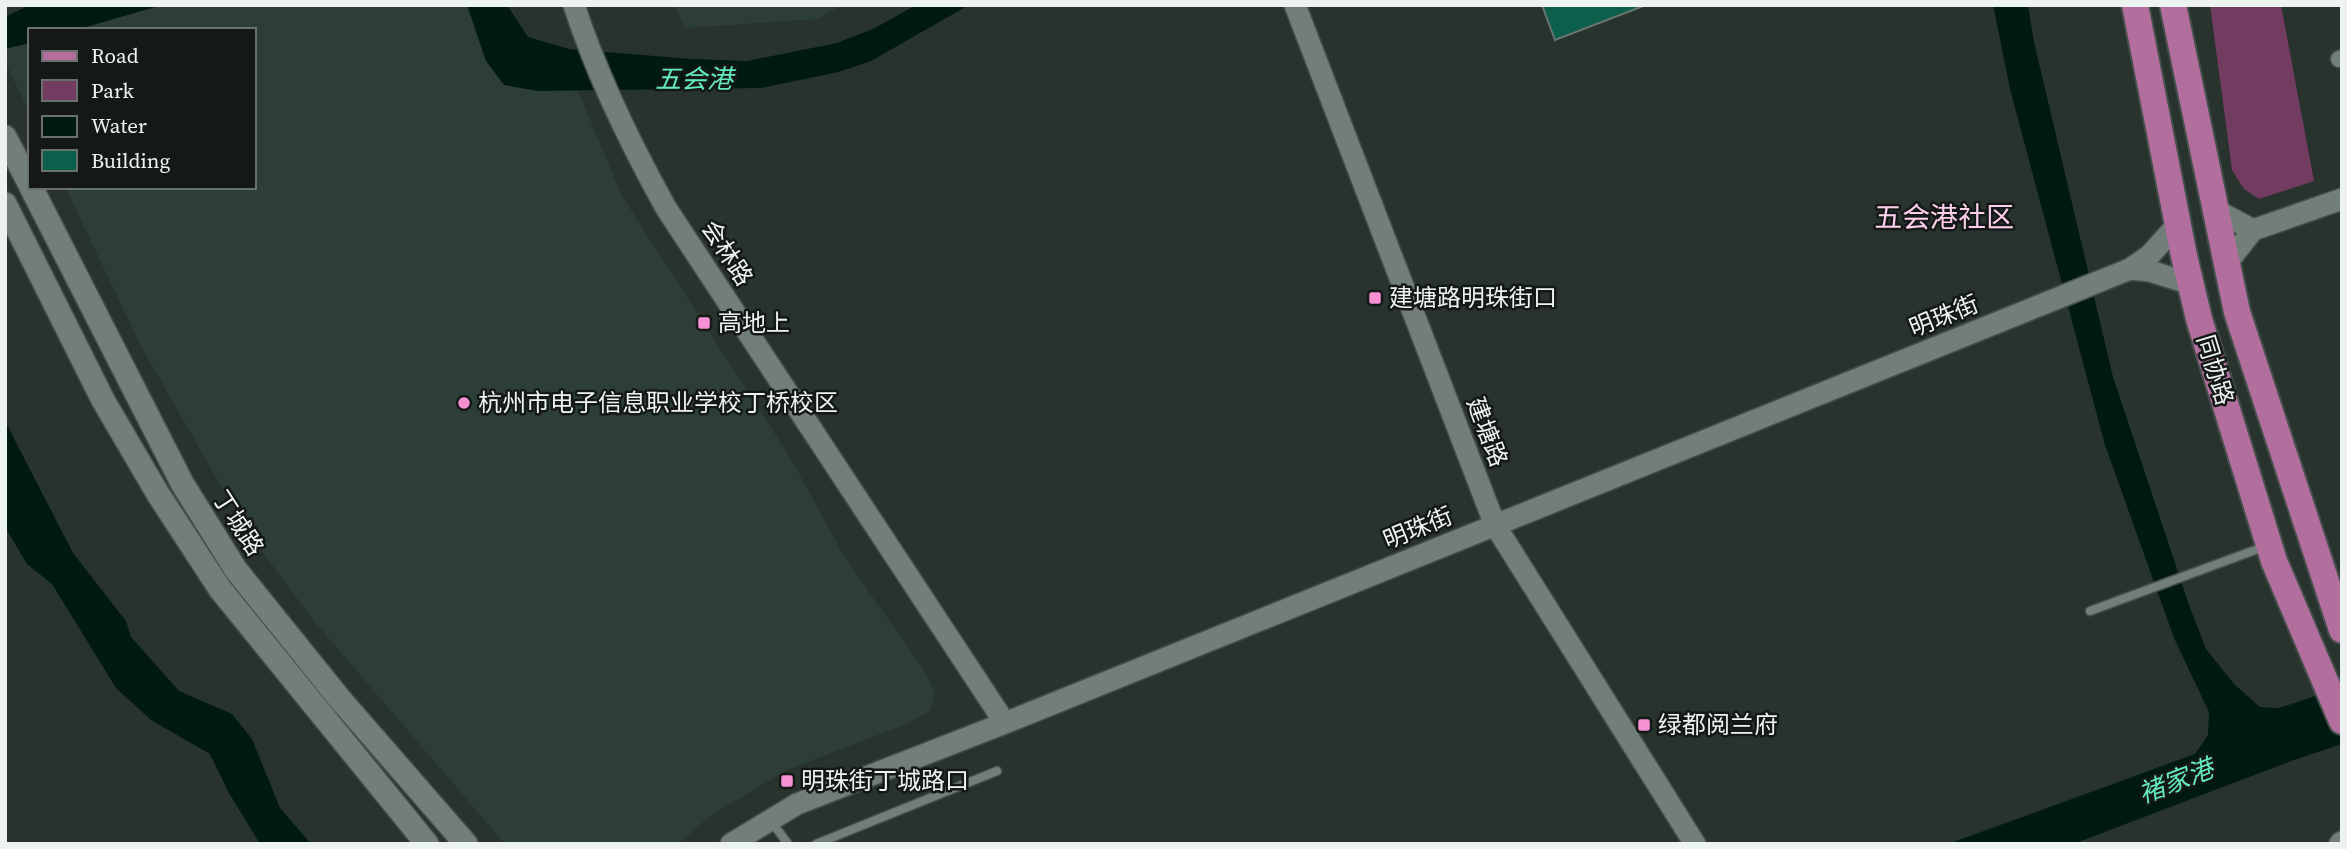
<svg xmlns="http://www.w3.org/2000/svg" width="2347" height="849" font-family="'Source Serif 4','Noto Sans SC',serif">
  <style>
    .built { fill: #2c3e37 }
    .green { fill: #723b60 }
    .water { fill: #001a11 }
    .building { fill: #0c5f4a; stroke: #68746f; stroke-width: 2 }
    .lines { fill: none; stroke-linecap: round; stroke-linejoin: round }
    .service-casing { stroke: #454e4b; stroke-width: 11 }
    .minor-casing { stroke: #454e4b; stroke-width: 19 }
    .tertiary-casing { stroke: #454e4b; stroke-width: 24 }
    .secondary-casing { stroke: #454e4b; stroke-width: 26 }
    .primary-casing { stroke: #454e4b; stroke-width: 30 }
    .service { stroke: #717e79; stroke-width: 8 }
    .minor { stroke: #717e79; stroke-width: 16 }
    .tertiary { stroke: #717e79; stroke-width: 21 }
    .secondary { stroke: #717e79; stroke-width: 23 }
    .primary { stroke: #b26f9e; stroke-width: 26 }
    .poi-dot { fill: #f591d2; stroke: #141917; stroke-width: 2.5 }
    .labels { text-anchor: middle; stroke-width: 5; stroke-linejoin: round; paint-order: stroke }
    .street-label { font-size: 24px; fill: #ecf3f0; stroke: #141917 }
    .poi-label { font-size: 24px; fill: #ecf3f0; stroke: #141917; text-anchor: start }
    .water-label { font-size: 26px; font-style: italic; fill: #64eac1; stroke: #141917 }
    .quarter-label { font-size: 28px; fill: #fcd0eb; stroke: #141917 }
  </style>
  <rect width="100%" height="100%" fill="#28332e"/>
  <path class="built" d="M98,5h385l93,81 46,110 169,263 53,97 82,117 9,19 -5,19 -26,14 -117,45 -77,46 -32,28h-173l-191,-223 -69,-93 -103,-180 -77,-161h189v-157h-221z
    M674,5h168l-24,14 -133,9z
    M30,31v82l-25,-51v-22z"/>
  <path class="green" d="M2210,5h71l33,176 -55,18 -15,-10 -12,-19z"/>
  <path class="water" d="M30,5h132l-86,25h-46v13l-25,6v-32z
    M467,5h40l21,32 41,12 122,10 56,2 90,-18 38,-15 41,-23h53l-98,56 -32,11 -78,16 -223,3 -34,-6 -18,-24z
    M1993,5h35l6,37 79,335 76,228 17,44 28,35 26,23 19,1 63,-21v57l-51,17 -218,83h-125l247,-90 13,-19 1,-23 -35,-74 -69,-193 -95,-356z
    M5,421l68,132 53,68 5,16 48,54 53,23 20,25 28,69 31,36h-51l-31,-51 -19,-39 -59,-34 -35,-32 -64,-104 -25,-20 -22,-37z"/>
  <path class="building" d="M1542,5h104l-91,35z"/>
  <g class="lines">
    <defs>
      <path id="service" d="M2090,611l176,-65
        M771,821l17,23
        M816,844l181,-73"/>
      <path id="minor" d="M2339,59l3,-1"/>
      <path id="tertiary" d="M574,5c23,71 56,138 92,203l339,515
        M1295,5l200,520 200,319
        M2216,210l37,20
        M2227,263l26,-33 89,-31
        M2130,269l20,2 41,13
        M731,844l66,-40 208,-81 1125,-454 19,-13 29,-32"/>
      <path id="secondary" d="M5,137l25,48
        M31,187l151,296 54,87 103,128 127,146
        M5,204l98,196 55,94 62,95 207,255
        M2341,844l1,-1"/>
      <path id="primary" d="M2135,5l49,251 15,63 75,242 68,160
        M2173,5l64,307 105,318"/>
    </defs>
    <use href="#service" class="service-casing"/>
    <use href="#minor" class="minor-casing"/>
    <use href="#tertiary" class="tertiary-casing"/>
    <use href="#secondary" class="secondary-casing"/>
    <use href="#primary" class="primary-casing"/>
    <use href="#service" class="service"/>
    <use href="#minor" class="minor"/>
    <use href="#tertiary" class="tertiary"/>
    <use href="#secondary" class="secondary"/>
    <use href="#primary" class="primary"/>
  </g>
  <g class="poi-dot">
    <rect x="1368" y="291" width="14" height="14" rx="3.5"/>
    <rect x="697" y="316" width="14" height="14" rx="3.5"/>
    <circle cx="464" cy="403" r="7"/>
    <rect x="1637" y="718" width="14" height="14" rx="3.5"/>
    <rect x="780" y="774" width="14" height="14" rx="3.5"/>
  </g>
  <g class="labels">
    <g class="street-label">
      <text transform="translate(727 253) rotate(57)" y="8">会林路</text>
      <text transform="translate(1944 316) rotate(-22)" y="8">明珠街</text>
      <text transform="translate(2215 370) rotate(73)" y="8">同协路</text>
      <text transform="translate(1487 432) rotate(69)" y="8">建塘路</text>
      <text transform="translate(238 523) rotate(57)" y="8">丁城路</text>
      <text transform="translate(1418 528) rotate(-22)" y="8">明珠街</text>
    </g>
    <g class="poi-label">
      <text x="1389" y="306">建塘路明珠街口</text>
      <text x="718" y="331">高地上</text>
      <text x="478" y="411">杭州市电子信息职业学校丁桥校区</text>
      <text x="1658" y="733">绿都阅兰府</text>
      <text x="801" y="789">明珠街丁城路口</text>
    </g>
    <g class="water-label">
      <text x="694" y="88">五会港</text>
      <text transform="translate(2176 781) rotate(-21)" y="9">褚家港</text>
    </g>
    <g class="quarter-label">
      <text x="1944" y="227">五会港社区</text>
    </g>
  </g>
  <rect width="2347" height="849" fill="none" stroke="#ecf3f0" stroke-width="14"/>
  <rect x="28" y="28" width="228" height="161" fill="#141917" stroke="#6a706e" stroke-width="2"/>
  <rect x="42" y="51" width="35" height="10" fill="#b26f9e" stroke="#6a706e" stroke-width="2"/>
  <text x="91" y="63" font-size="21" fill="#ecf3f0">Road</text>
  <rect x="42" y="80" width="35" height="21" fill="#723b60" stroke="#6a706e" stroke-width="2"/>
  <text x="91" y="98" font-size="21" fill="#ecf3f0">Park</text>
  <rect x="42" y="116" width="35" height="21" fill="#001a11" stroke="#6a706e" stroke-width="2"/>
  <text x="91" y="133" font-size="21" fill="#ecf3f0">Water</text>
  <rect x="42" y="150" width="35" height="21" fill="#0c5f4a" stroke="#6a706e" stroke-width="2"/>
  <text x="91" y="168" font-size="21" fill="#ecf3f0">Building</text>
</svg>
